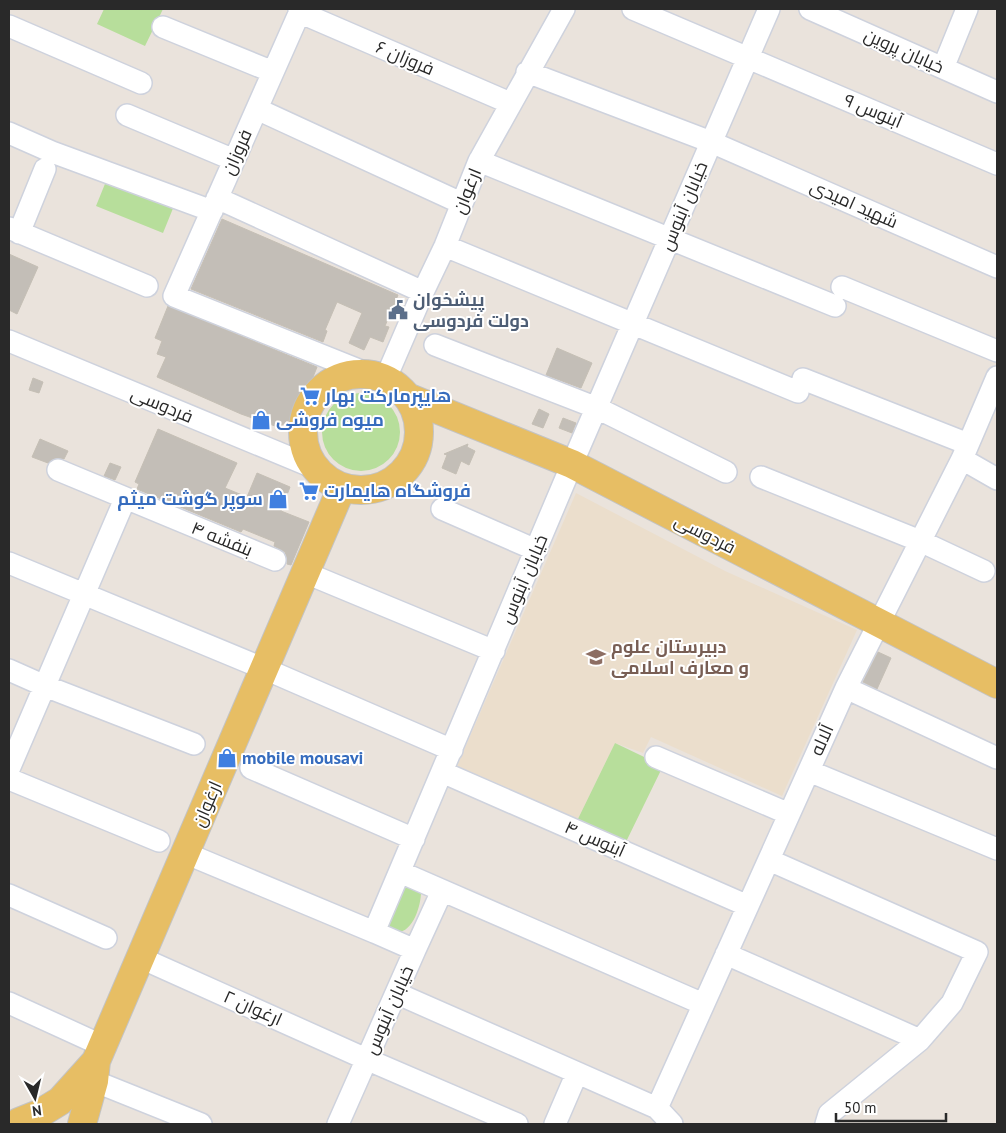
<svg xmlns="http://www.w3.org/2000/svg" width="1006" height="1133" font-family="'PT Sans',Cairo,sans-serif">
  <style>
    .education { fill: #ebdecc }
    .green { fill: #b7de9b }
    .building { fill: #c3beb7; stroke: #c5bfb5 }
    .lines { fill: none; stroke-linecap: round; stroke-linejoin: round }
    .minor-casing { stroke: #ced2dd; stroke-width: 24 }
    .major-casing { stroke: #c3c3c3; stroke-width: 30 }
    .minor { stroke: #fff; stroke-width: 21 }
    .major { stroke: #e7be64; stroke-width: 28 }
    .labels { text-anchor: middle; stroke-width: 4; stroke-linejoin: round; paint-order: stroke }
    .street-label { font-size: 18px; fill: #292929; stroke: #fff }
    .service-label { font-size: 18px; font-weight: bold; fill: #4e5e75; stroke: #fff; text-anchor: start }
    .shop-label { font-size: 18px; font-weight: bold; fill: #366cbe; stroke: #fff; text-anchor: start }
    .education-label { font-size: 18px; font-weight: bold; fill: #785e54; stroke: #fff; text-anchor: start }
  </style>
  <rect width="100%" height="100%" fill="#eae3dc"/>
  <path class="education" d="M576,493l149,78 132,59 -75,166 -131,-59 -8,16 -28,-10 -40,82 -118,-59z"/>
  <path class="green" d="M104,9h59l-18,37 -48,-22z
    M109,174l67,27 -13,32 -67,-27z
    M322 432a39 39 0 1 1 78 0a39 39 0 1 1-78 0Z
    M615,743l48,23 -40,82 -48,-23z
    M407,887h8l6,5c0,15 -10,47 -30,39l-3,-8 13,-33z"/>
  <path class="building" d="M222,219l176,76 -13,31 4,1 -6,15 -13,-5 -6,13 -15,-7 13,-30 -25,-11 -12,28 2,1 -4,11 -132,-53z
    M9,254l29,13 -21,47 -8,-4z
    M168,306l149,61 -19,48 -16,10 -7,1 -34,-12 -84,-37 9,-20 -9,-3 5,-13 -7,-3z
    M557,348l35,15 -11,25 -35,-13z
    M33,378l10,4 -4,11 -10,-3z
    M539,409l10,5 -6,14 -11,-4z
    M563,418l13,5 -4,10 -13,-5z
    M158,429l79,34 -12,25 22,9 10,-24 33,14 -9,24 28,11 -18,43 -4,-1v-6l-2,-6 -11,-6 1,-4 -32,-13 -2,3 -104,-43 2,-5 -4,-2z
    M40,439l28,12 -4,8 -8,-1 -8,5 -16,-6z
    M468,444l-1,3 8,4 -6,14 -8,-4 -5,13 -14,-6 5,-13 -3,-1z
    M110,463l11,4 -6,13 -11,-4z
    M878,652l13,6 -14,31 -14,-7z"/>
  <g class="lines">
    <defs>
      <path id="minor" d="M301,9l-127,287 197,79
        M633,9l364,155
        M810,9l187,83
        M299,12l211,91
        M9,26l132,57
        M163,27l110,45
        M943,68l24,-59
        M527,72l184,70 286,125
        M257,109l204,94
        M127,115l107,45
        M9,133l43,19 160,59
        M479,161l356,145
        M217,198l206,94
        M9,228l138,58
        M19,233l26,-64
        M445,246l353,146
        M842,287l155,64
        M9,341l306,127
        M435,345l162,63 129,64
        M803,379l165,65
        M385,380l38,-88 22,-46 34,-85 85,-152
        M962,459l35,20
        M58,470l217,90
        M761,477l159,64 64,30
        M442,509l94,41
        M9,563l256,106 187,81
        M306,573l188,78
        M9,670l36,16 149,58
        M846,688l151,70
        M656,757l133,57
        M251,768l163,71
        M9,769l116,-270
        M809,771l188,78
        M442,772l306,134
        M9,779l150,62
        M185,853l189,79
        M769,860l208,92 -25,51 -32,37 -91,74 -3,10
        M400,872l303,132
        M9,895l97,43
        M415,950l27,-59
        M726,954l194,86
        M141,958l225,101 151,65
        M396,993l261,115 15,16
        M9,1003l94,43
        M94,1081l107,43
        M657,1108l189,-420 116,-229 35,-82
        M338,1124l77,-174 -41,-18 198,-468 197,-455
        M555,1124l22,-51"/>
      <path id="major" d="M303 432a58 58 0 1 1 116 0a58 58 0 1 1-116 0Z
        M407,397l165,67 425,220
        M19,1122l20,-8 21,-13 36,-40
        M82,1124l12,-43 2,-20 246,-574"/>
    </defs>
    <use href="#minor" class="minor-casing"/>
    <use href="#major" class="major-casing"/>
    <use href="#minor" class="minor"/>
    <use href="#major" class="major"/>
  </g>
  <defs>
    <symbol id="civic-bare" viewBox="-9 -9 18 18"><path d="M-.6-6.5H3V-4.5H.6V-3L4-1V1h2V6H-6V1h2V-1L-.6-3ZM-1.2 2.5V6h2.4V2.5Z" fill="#5c6f8a" stroke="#fff" stroke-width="2.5" paint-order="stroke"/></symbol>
    <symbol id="supermarket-bare" viewBox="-9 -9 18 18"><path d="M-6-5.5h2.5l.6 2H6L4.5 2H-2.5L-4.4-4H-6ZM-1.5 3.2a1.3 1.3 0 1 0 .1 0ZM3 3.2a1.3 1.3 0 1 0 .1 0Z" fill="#3f7fe0" stroke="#fff" stroke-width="2.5" paint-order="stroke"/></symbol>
    <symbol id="shop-bare" viewBox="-9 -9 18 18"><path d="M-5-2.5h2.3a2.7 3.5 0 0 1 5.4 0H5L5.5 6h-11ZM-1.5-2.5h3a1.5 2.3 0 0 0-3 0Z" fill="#3f7fe0" stroke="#fff" stroke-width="2.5" paint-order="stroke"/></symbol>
    <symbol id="school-bare" viewBox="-9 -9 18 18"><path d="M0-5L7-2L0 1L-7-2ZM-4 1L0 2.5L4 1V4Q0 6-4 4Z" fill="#8d6e63" stroke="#fff" stroke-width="2.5" paint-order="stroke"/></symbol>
  </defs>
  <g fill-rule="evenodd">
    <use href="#civic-bare" x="384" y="296" width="28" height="28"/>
    <use href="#supermarket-bare" x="296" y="382" width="28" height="28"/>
    <use href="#shop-bare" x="247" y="406" width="28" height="28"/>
    <use href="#supermarket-bare" x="295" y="477" width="28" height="28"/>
    <use href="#shop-bare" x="264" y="485" width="28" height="28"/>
    <use href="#school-bare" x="582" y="643" width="28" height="28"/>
    <use href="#shop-bare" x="213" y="744" width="28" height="28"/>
  </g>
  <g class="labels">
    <g class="street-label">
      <text transform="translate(904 51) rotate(24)" y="6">خیابان پروین</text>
      <text transform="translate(405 58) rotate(23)" y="6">فروزان ۶</text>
      <text transform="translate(873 111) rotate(23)" y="6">آبنوس ۹</text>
      <text transform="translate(237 152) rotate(-66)" y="6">فروزان</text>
      <text transform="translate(467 191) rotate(-68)" y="6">ارغوان</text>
      <text transform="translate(854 204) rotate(24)" y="6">شهید امیدی</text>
      <text transform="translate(684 206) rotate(-67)" y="6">خیابان آبنوس</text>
      <text transform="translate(162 405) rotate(23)" y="6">فردوسی</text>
      <text transform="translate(705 534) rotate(27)" y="6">فردوسی</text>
      <text transform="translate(222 539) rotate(22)" y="6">بنفشه ۴</text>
      <text transform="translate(524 579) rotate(-67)" y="6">خیابان آبنوس</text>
      <text transform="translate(822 740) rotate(-66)" y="6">آلاله</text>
      <text transform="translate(207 804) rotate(-67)" y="6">ارغوان</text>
      <text transform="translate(595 839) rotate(24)" y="6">آبنوس ۴</text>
      <text transform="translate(253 1008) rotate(24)" y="6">ارغوان ۲</text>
      <text transform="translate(389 1010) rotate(-66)" y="6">خیابان آبنوس</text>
    </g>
    <g class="service-label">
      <text x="413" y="306">پیشخوان<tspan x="413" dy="21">دولت فردوسی</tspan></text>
    </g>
    <g class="shop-label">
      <text x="325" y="402">هایپرمارکت بهار</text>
      <text x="276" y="426">میوه فروشی</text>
      <text x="324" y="497">فروشگاه هایمارت</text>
      <text x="263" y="505" text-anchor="end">سوپر گوشت میثم</text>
      <text x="242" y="764">mobile mousavi</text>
    </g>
    <g class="education-label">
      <text x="611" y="653">دبیرستان علوم<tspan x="611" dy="21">و معارف اسلامی</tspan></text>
    </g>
  </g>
  <rect width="1006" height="1133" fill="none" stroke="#292929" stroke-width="20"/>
  <g transform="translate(35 1098) rotate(172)" stroke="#ffffff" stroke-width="4" paint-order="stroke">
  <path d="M0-4L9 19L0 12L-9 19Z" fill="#292929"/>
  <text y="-8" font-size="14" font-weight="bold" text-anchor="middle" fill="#292929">N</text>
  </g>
  <path d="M836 1113v8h110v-8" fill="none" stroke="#292929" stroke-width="2.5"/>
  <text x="844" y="1113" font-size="15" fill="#292929" stroke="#ffffff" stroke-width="4" paint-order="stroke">50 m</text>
</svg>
